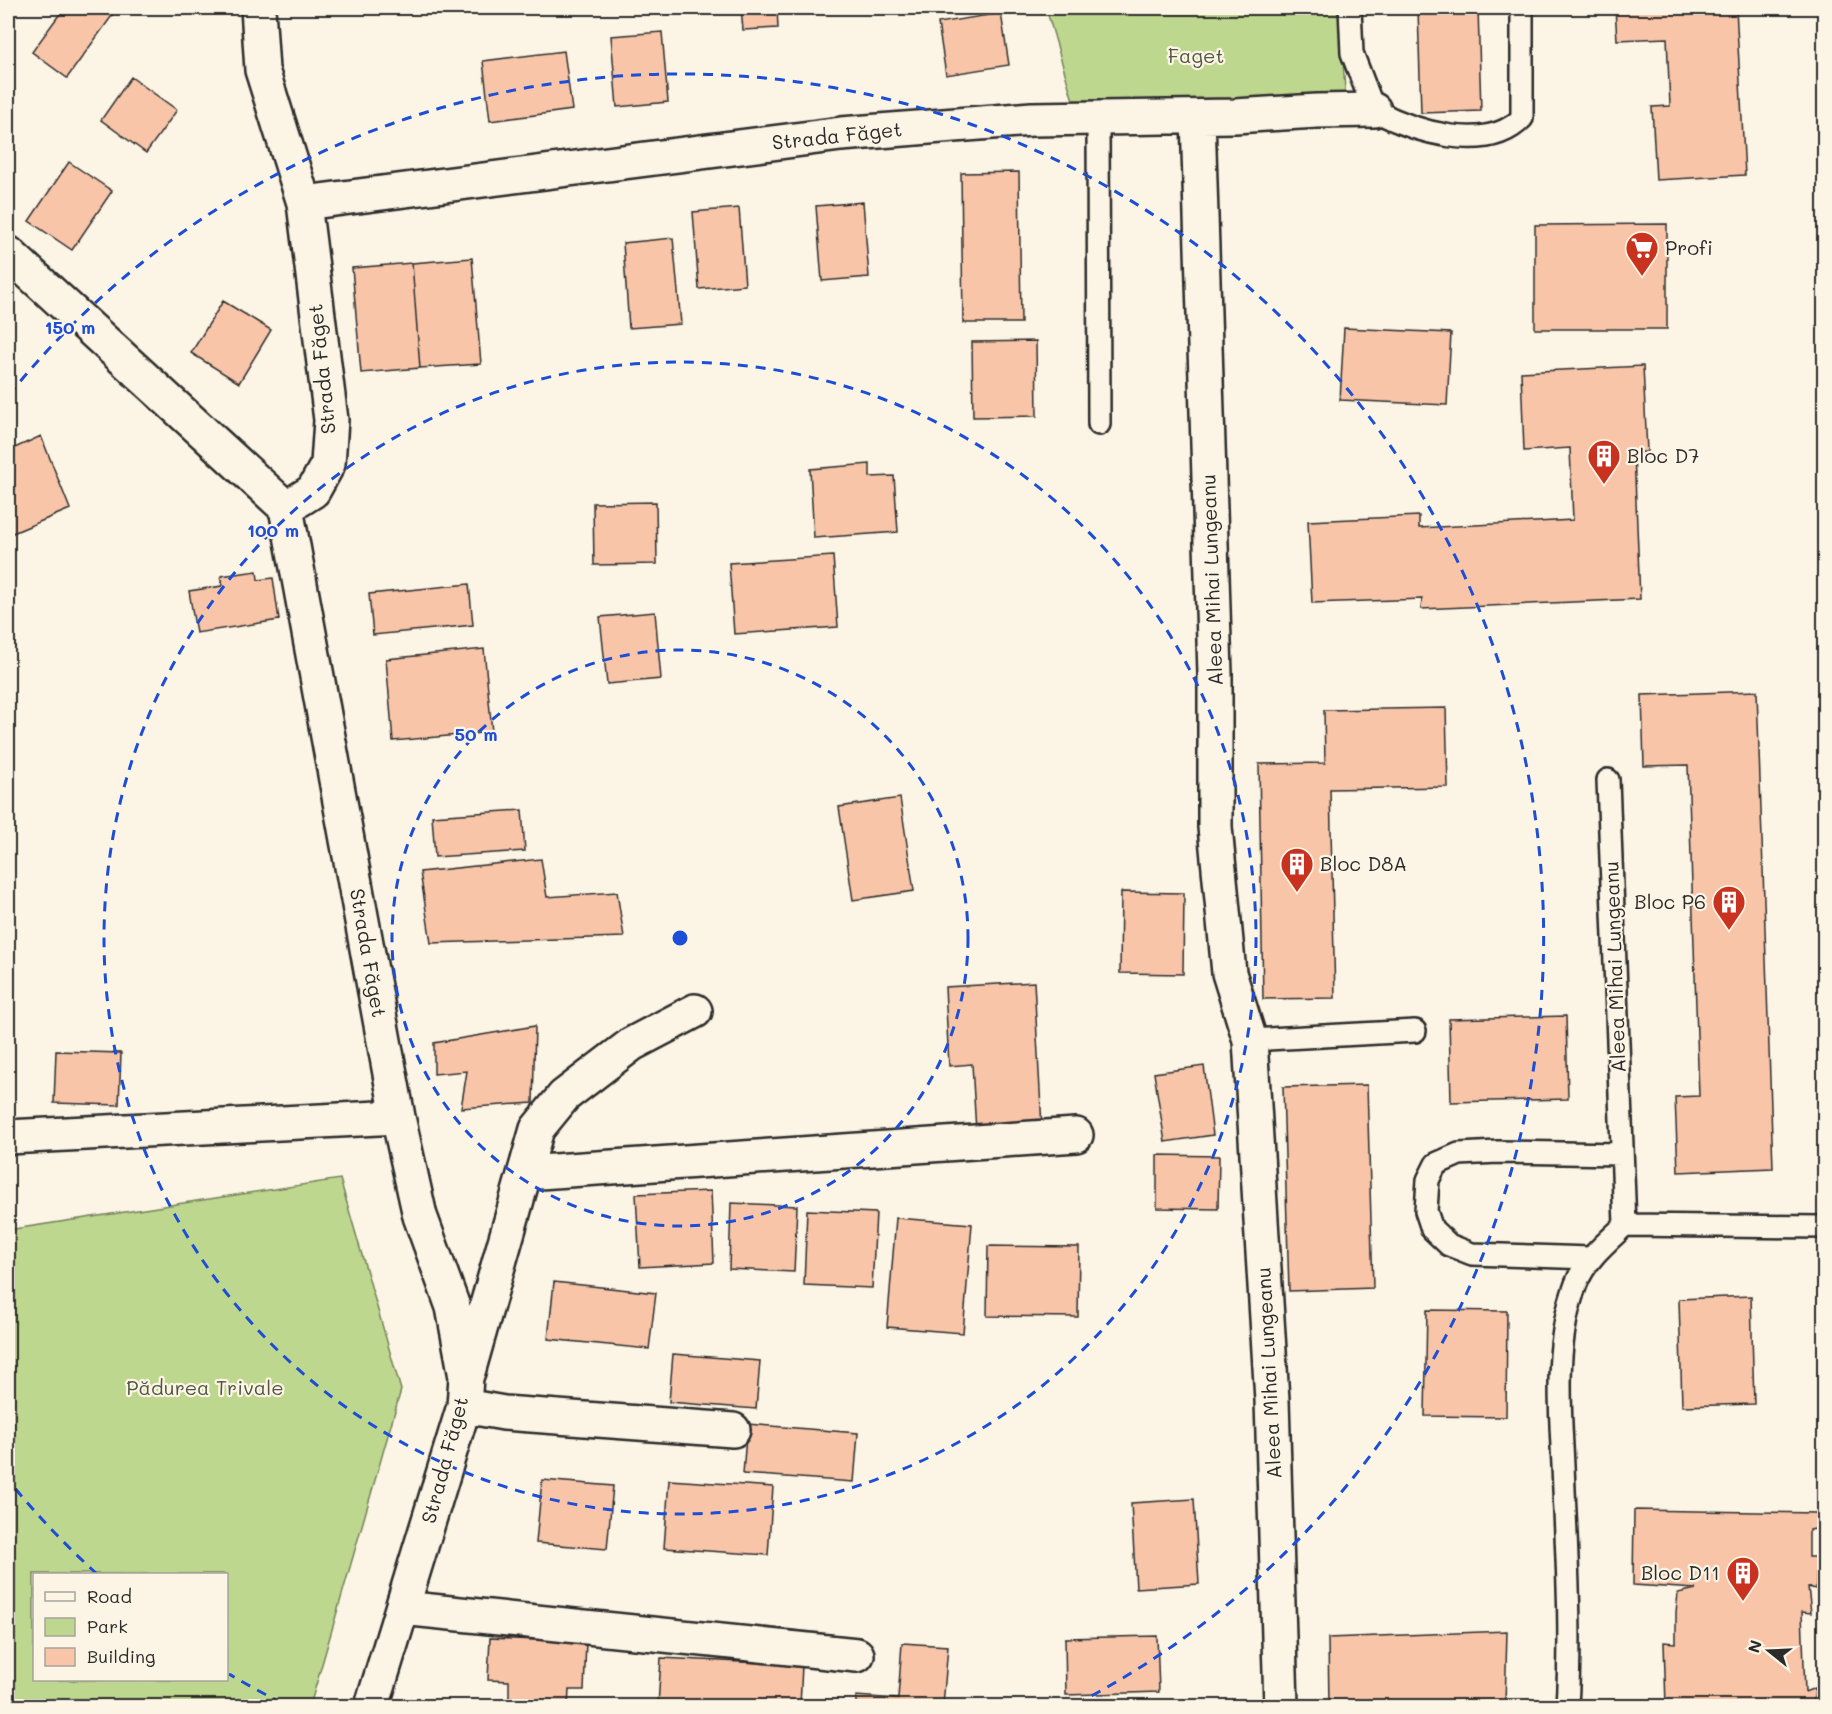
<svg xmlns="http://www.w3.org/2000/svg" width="1832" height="1714" font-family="Mali,sans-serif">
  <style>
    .green { fill: #bed78e; stroke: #74815c; stroke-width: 1.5; fill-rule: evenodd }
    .building { fill: #f8c5a9; stroke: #2b2b2b; stroke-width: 1.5 }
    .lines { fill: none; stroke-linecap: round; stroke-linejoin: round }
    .lane-casing { stroke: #2b2b2b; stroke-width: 26 }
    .street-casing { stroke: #2b2b2b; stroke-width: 38 }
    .lane { stroke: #fcf5e5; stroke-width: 21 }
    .street { stroke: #fcf5e5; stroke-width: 33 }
    .ring { fill: none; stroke: #1d4ed8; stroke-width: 3; stroke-dasharray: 10 8 }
    .labels { text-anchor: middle; stroke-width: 4.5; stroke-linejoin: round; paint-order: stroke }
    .park-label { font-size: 20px; fill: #505644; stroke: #fcf5e5 }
    .street-label { font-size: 20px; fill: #2b2b2b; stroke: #fcf5e5 }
    .poi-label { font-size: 20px; fill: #2b2b2b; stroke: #fcf5e5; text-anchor: start }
    .centre { fill: #1d4ed8; stroke: #fcf5e5; stroke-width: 3 }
    .ring-label { font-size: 18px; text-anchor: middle; font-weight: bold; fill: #1d4ed8; stroke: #fcf5e5; stroke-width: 4.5; stroke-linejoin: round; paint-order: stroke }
  </style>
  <rect width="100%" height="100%" fill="#fcf5e5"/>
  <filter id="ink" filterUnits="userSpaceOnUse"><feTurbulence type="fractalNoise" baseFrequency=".0167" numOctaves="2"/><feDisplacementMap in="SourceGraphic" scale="12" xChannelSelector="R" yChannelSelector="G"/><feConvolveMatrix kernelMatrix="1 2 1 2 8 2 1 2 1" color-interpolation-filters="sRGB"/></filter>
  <g filter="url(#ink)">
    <path class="green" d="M1046,8h293l7,95 -272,1z
      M340,1179l61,211 -91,316h-302v-476zM34,1574h192v106h-192z"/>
    <path class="building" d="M64,8h42l8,5 -47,65 -35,-26z
      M741,8h36l1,20 -35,2z
      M1418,8h60l3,103 -60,2z
      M1615,8h121l9,167 -89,5 -4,-73 18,-1 -3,-68 -50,2z
      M1001,13l8,52 -63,10 -8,-52z
      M662,32l6,70 -51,5 -6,-71z
      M564,51l8,59 -82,11 -7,-60z
      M131,77l46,33 -31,43 -45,-33z
      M69,162l43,29 -40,59 -43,-29z
      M1019,172l2,151h-58l-2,-150z
      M863,202l6,75 -47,4 -6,-75z
      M739,208l6,77 -46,4 -6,-77z
      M1667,224v105h-132v-104z
      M673,238l8,86 -52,4 -6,-85z
      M472,258l9,106 -61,4 -8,-105z
      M412,263l8,105 -59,5 -9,-105z
      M223,301l48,29 -32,53 -48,-30z
      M1344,328l107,5 -4,72 -107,-5z
      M1036,341l1,75 -64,1 -1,-75z
      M1643,366l4,86 -13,1 6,146 -219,10 1,-10 -110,4 -4,-82 111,-5v12l154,-8 -3,-72 -46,3 -3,-79z
      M41,436l29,73 -62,26v-84z
      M870,464v13l24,-1 4,56 -84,6 -4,-69z
      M656,502l1,62 -63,1 -1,-62z
      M833,556l5,71 -104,7 -5,-71z
      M257,571l1,9 15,-2 6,42 -83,13 -7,-42 33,-5 -1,-10z
      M469,584l4,41 -100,10 -4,-41z
      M655,612l6,67 -54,5 -7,-67z
      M484,649l8,83 -99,9 -7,-82z
      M1757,691l16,477 -95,4 -3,-75 24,-1 -11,-331 -44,1 -2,-71z
      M1446,708l2,79 -118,2 5,209 -72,1 -4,-235 66,-1 -1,-53z
      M900,798l14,93 -61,9 -14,-93z
      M522,810l3,41 -90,6 -3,-41z
      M541,859l6,38 70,-5 7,45 -193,6 -11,-71z
      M1121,892l63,1 -1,81 -63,-1z
      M1034,982l8,145 -66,4 -4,-67 -23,2 -4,-79z
      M1566,1016l2,83 -117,3 -2,-83z
      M535,1026l-2,77 -72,5 6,-37 -33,3v-31z
      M56,1051l65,2 -2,52 -65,-2z
      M1204,1066l9,69 -48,7 -11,-69z
      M1367,1085l6,203 -84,3 -6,-204z
      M1157,1155l62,1 -1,53 -61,-1z
      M711,1191l3,72 -74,4 -4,-73z
      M731,1203l66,3 -3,66 -65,-3z
      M807,1210l69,3 -4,75 -68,-3z
      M896,1218l76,6 -9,109 -76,-6z
      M988,1246l91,1 -1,70 -91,-1z
      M554,1282l102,11 -7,56 -101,-10z
      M1751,1296l3,108 -72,2 -3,-107z
      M1427,1310l80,1 -1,106 -81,-1z
      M673,1354l87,7 -4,48 -87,-7z
      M747,1424l111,9 -4,49 -111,-8z
      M542,1480l71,6 -6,63 -71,-6z
      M669,1480l104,7 -5,68 -104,-7z
      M1194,1499l5,85 -63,4 -5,-85z
      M1634,1510l183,3 -1,16 -7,1v27h8l-1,32 -8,-2 3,26 -9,-1 3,80 10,-4 -2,18h-147l-2,-64 12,1v-31l2,-19 18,-4 -63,-4z
      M1507,1631l-2,75 -176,-1 -1,-67z
      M1157,1636l2,56 -93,3 -1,-57z
      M490,1638l96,4 -2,48h-15l-1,16h-59v-25l-21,-1z
      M902,1643l46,3 -5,60h-87v-10l42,3z
      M661,1658l141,7 -2,41h-142z"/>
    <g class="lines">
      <defs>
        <path id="lane" d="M1350,8l2,45 22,57c39,21 113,45 148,8v-110
          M1098,119l1,305
          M1608,780l17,445
          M1250,1040l165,-9
          M1590,1258l-118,-4 -23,-9 -17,-16 -6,-18 2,-31 8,-16 23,-10 39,-2 124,2
          M1567,1706c5,-80 -1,-161 -4,-241 -3,-60 -9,-123 13,-181 9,-24 30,-41 49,-59l199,2"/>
        <path id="street" d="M258,8l4,62 42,133 27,217 -3,44 -15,27 -27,17
          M1198,117l17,557v153l14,146 21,67 22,360 9,306
          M304,203l537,-69 191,-15 203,-3 82,-5 57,-1
          M8,253l278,255
          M286,508l112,609 22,99 33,91 13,70 -2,29 -92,300
          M8,1137l390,-20
          M525,1173l551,-38
          M468,1372l69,-243 27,-33 68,-52 63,-33
          M464,1406l40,7 229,17
          M402,1608l455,47"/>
      </defs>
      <use href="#lane" class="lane-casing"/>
      <use href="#street" class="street-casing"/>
      <use href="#lane" class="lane"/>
      <use href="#street" class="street"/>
    </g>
  </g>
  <g class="ring">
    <circle cx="680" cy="938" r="288"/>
    <circle cx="680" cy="938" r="576"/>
    <path d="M282 1703A863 863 0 0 1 229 1674M97 1574A863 863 0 0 1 9 1481M9 395A863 863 0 1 1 1078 1703"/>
  </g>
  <defs>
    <symbol id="supermarket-pin" viewBox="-11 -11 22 30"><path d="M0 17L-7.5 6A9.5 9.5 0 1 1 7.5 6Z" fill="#c8321e" stroke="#fcf5e5"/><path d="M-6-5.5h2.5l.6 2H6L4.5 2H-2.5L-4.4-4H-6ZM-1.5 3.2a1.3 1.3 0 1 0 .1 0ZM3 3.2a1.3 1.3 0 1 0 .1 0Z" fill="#fff"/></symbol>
    <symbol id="building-pin" viewBox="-11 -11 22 30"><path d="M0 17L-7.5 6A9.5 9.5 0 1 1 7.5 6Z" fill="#c8321e" stroke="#fcf5e5"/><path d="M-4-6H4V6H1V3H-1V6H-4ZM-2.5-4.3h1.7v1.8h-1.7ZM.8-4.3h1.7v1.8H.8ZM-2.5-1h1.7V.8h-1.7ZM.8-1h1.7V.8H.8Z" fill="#fff"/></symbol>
  </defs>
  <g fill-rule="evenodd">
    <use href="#supermarket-pin" x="1623" y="229" width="38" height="52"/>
    <use href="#building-pin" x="1585" y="437" width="38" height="52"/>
    <use href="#building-pin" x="1278" y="845" width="38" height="52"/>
    <use href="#building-pin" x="1710" y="883" width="38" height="52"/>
    <use href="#building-pin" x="1724" y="1554" width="38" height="52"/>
  </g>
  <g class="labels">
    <g class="park-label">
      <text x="1196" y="63">Faget</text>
      <text x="205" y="1395">Pădurea Trivale</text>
    </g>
    <g class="street-label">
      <text transform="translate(837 136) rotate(-6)" y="7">Strada Făget</text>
      <text transform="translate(322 369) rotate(-96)" y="7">Strada Făget</text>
      <text transform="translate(1212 580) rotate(-92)" y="7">Aleea Mihai Lungeanu</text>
      <text transform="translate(368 953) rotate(80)" y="7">Strada Făget</text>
      <text transform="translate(1615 967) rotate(-92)" y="7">Aleea Mihai Lungeanu</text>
      <text transform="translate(1269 1373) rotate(-93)" y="7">Aleea Mihai Lungeanu</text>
      <text transform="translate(445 1460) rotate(-75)" y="7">Strada Făget</text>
    </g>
    <g class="poi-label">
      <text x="1665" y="255">Profi</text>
      <text x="1627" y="463">Bloc D7</text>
      <text x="1320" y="871">Bloc D8A</text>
      <text x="1706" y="909" text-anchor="end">Bloc P6</text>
      <text x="1720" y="1580" text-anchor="end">Bloc D11</text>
    </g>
  </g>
  <circle cx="680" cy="938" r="9" class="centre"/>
  <g class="ring-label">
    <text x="70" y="334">150 m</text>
    <text x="273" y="537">100 m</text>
    <text x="476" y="741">50 m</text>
  </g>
  <rect width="1832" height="1714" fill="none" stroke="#fcf5e5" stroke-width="30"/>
  <rect x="15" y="15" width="1802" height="1684" fill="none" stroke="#2b2b2b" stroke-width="2" filter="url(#ink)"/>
  <rect x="33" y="1573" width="195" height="108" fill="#fcf5e5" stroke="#a8a49b" stroke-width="1.5"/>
  <rect x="45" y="1592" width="30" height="9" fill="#fcf5e5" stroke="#a8a49b" stroke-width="1.5"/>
  <text x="87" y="1603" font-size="18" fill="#2b2b2b">Road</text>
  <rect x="45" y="1618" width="30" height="18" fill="#bed78e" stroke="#a8a49b" stroke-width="1.5"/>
  <text x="87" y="1633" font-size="18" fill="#2b2b2b">Park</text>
  <rect x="45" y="1648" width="30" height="18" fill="#f8c5a9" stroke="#a8a49b" stroke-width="1.5"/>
  <text x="87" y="1663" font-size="18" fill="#2b2b2b">Building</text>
  <g transform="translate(1769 1651) rotate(288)" stroke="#fcf5e5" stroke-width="4.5" paint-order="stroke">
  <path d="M0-4.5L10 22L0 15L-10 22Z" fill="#2b2b2b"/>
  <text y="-9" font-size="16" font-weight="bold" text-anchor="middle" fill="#2b2b2b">N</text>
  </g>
</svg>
